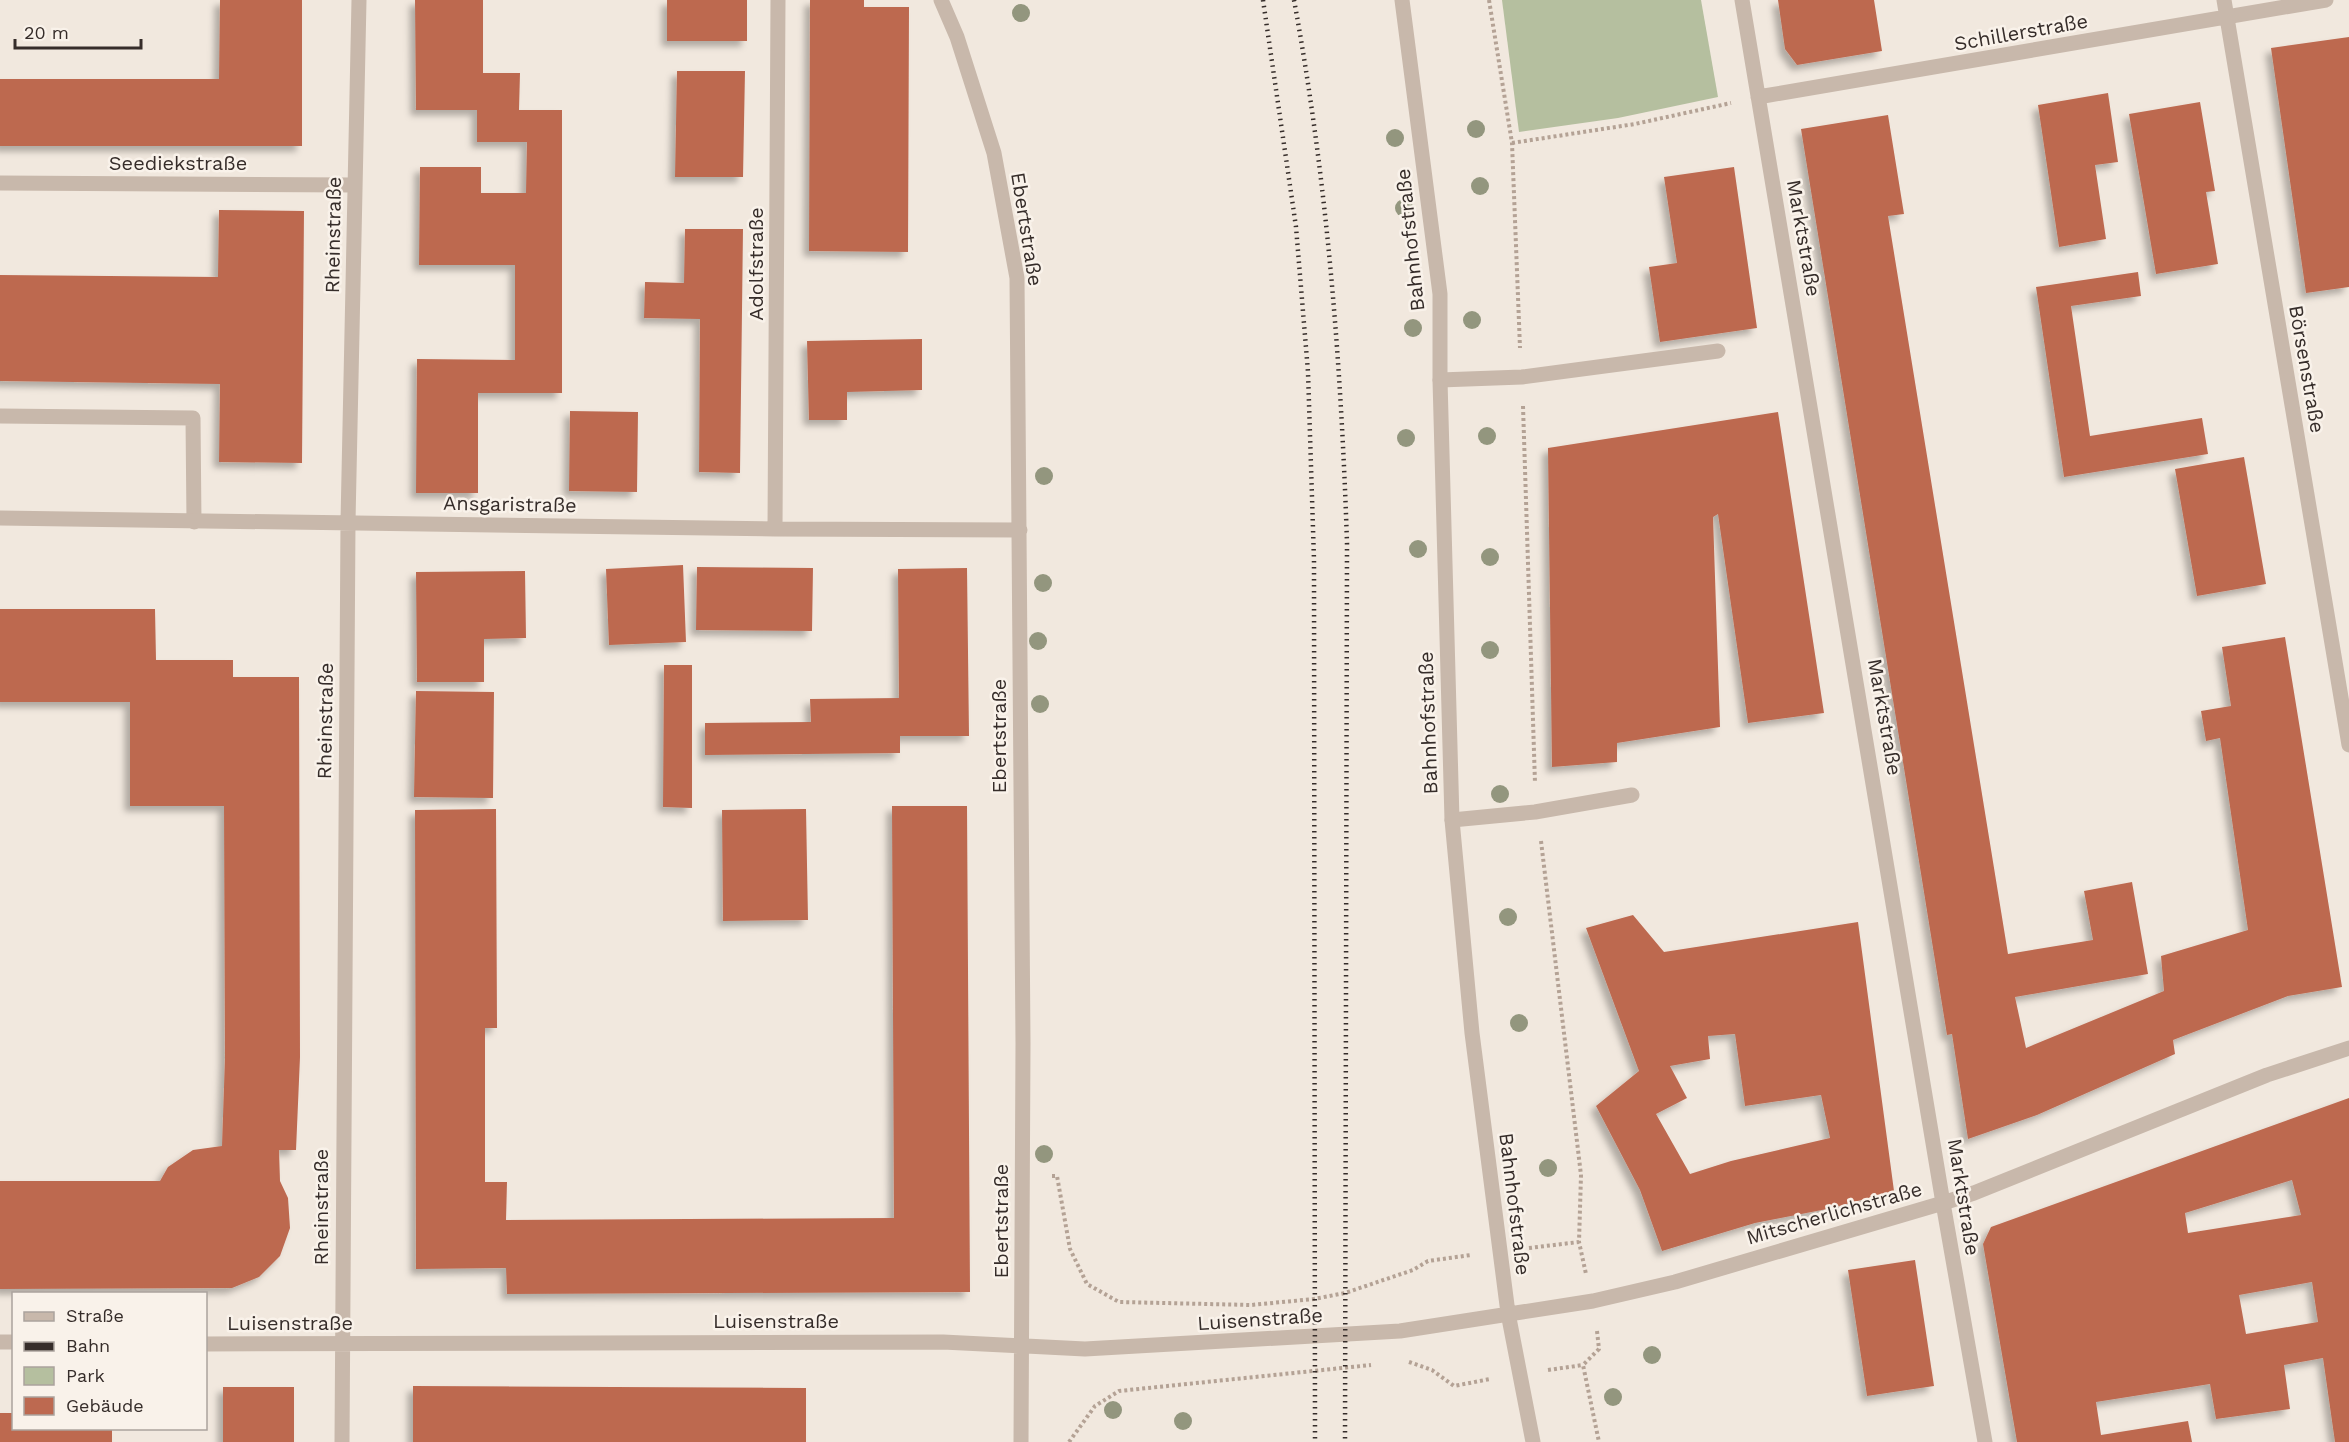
<svg xmlns="http://www.w3.org/2000/svg" width="2349" height="1442" font-family="'Work Sans',sans-serif">
  <style>
    .green { fill: #b5bf9f }
    .building { fill: #bd6950; fill-rule: evenodd; filter: url(#shadow) }
    .lines { fill: none; stroke-linecap: round; stroke-linejoin: round }
    .path { stroke: #b4a295; stroke-width: 4; stroke-dasharray: 3 3; stroke-linecap: butt }
    .service { stroke: #c8b8ab; stroke-width: 15 }
    .pedestrian { stroke: #c8b8ab; stroke-width: 15 }
    .minor { stroke: #c8b8ab; stroke-width: 15 }
    .rail { stroke: #362d2a; stroke-width: 4.5; stroke-dasharray: 1.5 4.5; stroke-linecap: butt }
    .tree { fill: #93967e }
    .labels { text-anchor: middle; stroke-width: 5; stroke-linejoin: round; paint-order: stroke }
    .street-label { font-size: 20px; fill: #362d2a; stroke: #f9f2ea }
  </style>
  <defs>
    <filter id="shadow"><feDropShadow dx="-5.5" dy="5.5" stdDeviation="3" flood-color="#0004"/></filter>
  </defs>
  <rect width="100%" height="100%" fill="#f1e8de"/>
  <path class="green" d="M1502,0h199l17,97 -100,21 -99,14z"/>
  <path class="building" d="M220,0h82v146h-302v-67h219z
    M415,0h68v73h37l-1,37h43v283h-84v100h-62l1,-134 98,1v-95h-96l1,-98h61v26h45l1,-51h-50v-32h-61z
    M667,0h80v41h-80z
    M810,0h54v7h45l-1,245 -99,-1z
    M1778,0h96l8,51 -85,14 -12,-16z
    M2349,37v250l-43,6 -35,-245z
    M677,71h68l-2,106h-68z
    M2108,93l10,69 -23,3 11,74 -47,8 -21,-142z
    M2200,102l15,89 -9,1 12,72 -62,10 -27,-160z
    M1888,115l16,99 -16,2 120,738 85,-14 -9,-49 48,-9 16,92 -133,23 11,51 138,-57 -3,-35 87,-26 -28,-192 -14,3 -5,-30 30,-5 -9,-59 63,-10 57,350 -54,9 -115,44 2,14 -138,61 -69,24 -16,-105 -5,1 -146,-906z
    M1734,167l23,161 -97,14 -11,-75 28,-4 -13,-86z
    M219,210l85,1 -2,252 -83,-1 1,-78 -220,-3v-106l218,2z
    M685,229h58l-3,244 -41,-1 1,-153 -56,-1 1,-36 39,1z
    M2138,272l3,24 -70,10 19,130 112,-18 6,36 -144,23 -28,-190z
    M922,339v51l-75,2v28h-38l-2,-79z
    M570,411l68,1 -1,80 -68,-1z
    M1778,412l46,301 -76,10 -30,-209 -5,3 7,210 -103,16v19l-65,5 -4,-319z
    M2244,457l22,127 -69,12 -22,-127z
    M683,565l3,77 -77,3 -3,-76z
    M697,567l116,1 -1,63 -116,-1z
    M967,568l2,168h-69v17l-195,2v-32l106,-1 -1,-23 89,-1 -1,-129z
    M525,571l1,67 -42,1v43h-67l-1,-110z
    M0,609h155l1,51h77v17h66l1,380 -4,93h-17l1,31 8,17 2,30 -10,28 -21,21 -27,11 -232,1v-108h160l8,-14 25,-17 29,-4 3,-88 -1,-252h-94v-104h-130z
    M664,665h28v143l-29,-1z
    M416,691l78,1 -1,106 -79,-1z
    M892,806h75l3,486 -463,2 -1,-26 -90,1 -1,-459 81,-1 1,219h-12v154h22l-1,38 388,-2z
    M806,809l2,111 -85,1 -1,-111z
    M1633,915l31,37 194,-30 36,269 -62,17 -77,15 -93,28 -22,-61 -44,-84 43,-35 -53,-143zM1735,1034l10,72 76,-11 9,43 -99,23 -41,13 -34,-60 31,-16 -17,-32 40,-7 -2,-23z
    M2349,1098v344h-14l-12,-84 -39,7 6,44 -74,10 -6,-35 -114,18 5,33 87,-14 4,21h-175l-34,-198 8,-17zM2292,1180l9,35 -113,18 -3,-20zM2312,1282l6,40 -72,12 -7,-39z
    M1915,1260l19,126 -67,10 -19,-126z
    M413,1386l393,2v54h-393z
    M223,1387h71v55h-71z
    M0,1413h14v15h98v14h-112z"/>
  <g class="lines">
    <path class="path" d="M1489,0l23,143 8,205
      M1512,143l123,-19 96,-21
      M1523,406l12,377
      M1541,841l40,334 -2,67 7,32
      M1052,1176h5l13,73 17,35 32,18 132,3 63,-6 31,-6 68,-23 15,-9 43,-6
      M1529,1248l50,-6
      M1597,1331l2,18 -16,16 16,77
      M1409,1362l23,8 22,16 36,-7
      M1548,1370l35,-5
      M1069,1442l26,-36 24,-15 252,-26"/>
    <path class="service" d="M1440,380l82,-3 196,-26
      M0,416l193,2 1,104
      M1452,820l83,-8 97,-17"/>
    <path class="pedestrian" d="M1943,1203l42,239"/>
    <path class="minor" d="M941,0l16,37 37,116 23,125 6,765 -2,399
      M1402,0l38,294v86l12,440 20,213 36,280 25,129
      M1742,0l201,1203
      M2224,0l125,745
      M1758,97l568,-97
      M0,183l355,2
      M0,518l775,11 245,1
      M775,529l3,-529
      M0,1342h14
      M206,1344l737,-2 142,7 315,-18 193,-30 82,-19 268,-79 31,-10 293,-118 82,-27
      M342,1442l6,-920 11,-522"/>
    <path class="rail" d="M1263,0l33,227 12,145 6,188 1,882
      M1294,0c33,180 47,360 53,543l-2,899"/>
  </g>
  <g class="tree">
    <circle cx="1021" cy="13" r="9"/>
    <circle cx="1476" cy="129" r="9"/>
    <circle cx="1395" cy="138" r="9"/>
    <circle cx="1480" cy="186" r="9"/>
    <circle cx="1404" cy="208" r="9"/>
    <circle cx="1472" cy="320" r="9"/>
    <circle cx="1413" cy="328" r="9"/>
    <circle cx="1487" cy="436" r="9"/>
    <circle cx="1406" cy="438" r="9"/>
    <circle cx="1044" cy="476" r="9"/>
    <circle cx="1418" cy="549" r="9"/>
    <circle cx="1490" cy="557" r="9"/>
    <circle cx="1043" cy="583" r="9"/>
    <circle cx="1038" cy="641" r="9"/>
    <circle cx="1490" cy="650" r="9"/>
    <circle cx="1040" cy="704" r="9"/>
    <circle cx="1500" cy="794" r="9"/>
    <circle cx="1508" cy="917" r="9"/>
    <circle cx="1519" cy="1023" r="9"/>
    <circle cx="1044" cy="1154" r="9"/>
    <circle cx="1548" cy="1168" r="9"/>
    <circle cx="1652" cy="1355" r="9"/>
    <circle cx="1613" cy="1397" r="9"/>
    <circle cx="1113" cy="1410" r="9"/>
    <circle cx="1183" cy="1421" r="9"/>
  </g>
  <g class="labels">
    <g class="street-label">
      <text transform="translate(2021 32) rotate(-10)" y="7">Schillerstraße</text>
      <text x="178" y="170">Seediekstraße</text>
      <text transform="translate(1027 229) rotate(81)" y="7">Ebertstraße</text>
      <text transform="translate(333 235) rotate(-89)" y="7">Rheinstraße</text>
      <text transform="translate(1804 238) rotate(80)" y="7">Marktstraße</text>
      <text transform="translate(1410 240) rotate(-96)" y="7">Bahnhofstraße</text>
      <text transform="translate(756 264) rotate(-90)" y="7">Adolfstraße</text>
      <text transform="translate(2307 369) rotate(80)" y="7">Börsenstraße</text>
      <text transform="translate(510 504) rotate(1)" y="7">Ansgaristraße</text>
      <text transform="translate(1885 717) rotate(80)" y="7">Marktstraße</text>
      <text transform="translate(325 721) rotate(-89)" y="7">Rheinstraße</text>
      <text transform="translate(1428 723) rotate(-92)" y="7">Bahnhofstraße</text>
      <text transform="translate(999 736) rotate(-90)" y="7">Ebertstraße</text>
      <text transform="translate(1964 1197) rotate(81)" y="7">Marktstraße</text>
      <text transform="translate(1515 1204) rotate(83)" y="7">Bahnhofstraße</text>
      <text transform="translate(321 1207) rotate(-90)" y="7">Rheinstraße</text>
      <text transform="translate(1834 1213) rotate(-16)" y="7">Mitscherlichstraße</text>
      <text transform="translate(1001 1221) rotate(-90)" y="7">Ebertstraße</text>
      <text transform="translate(1260 1319) rotate(-4)" y="7">Luisenstraße</text>
      <text x="776" y="1328">Luisenstraße</text>
      <text x="290" y="1330">Luisenstraße</text>
    </g>
  </g>
  <rect x="12" y="1292" width="195" height="138" fill="#f9f2ea" stroke="#aba39d" stroke-width="1.5"/>
  <rect x="24" y="1312" width="30" height="9" fill="#c8b8ab" stroke="#aba39d" stroke-width="1.5"/>
  <text x="66" y="1322" font-size="18" fill="#362d2a">Straße</text>
  <rect x="24" y="1342" width="30" height="9" fill="#362d2a" stroke="#aba39d" stroke-width="1.5"/>
  <text x="66" y="1352" font-size="18" fill="#362d2a">Bahn</text>
  <rect x="24" y="1367" width="30" height="18" fill="#b5bf9f" stroke="#aba39d" stroke-width="1.5"/>
  <text x="66" y="1382" font-size="18" fill="#362d2a">Park</text>
  <rect x="24" y="1397" width="30" height="18" fill="#bd6950" stroke="#aba39d" stroke-width="1.5"/>
  <text x="66" y="1412" font-size="18" fill="#362d2a">Gebäude</text>
  <path d="M15 39v9h126v-9" fill="none" stroke="#362d2a" stroke-width="3"/>
  <text x="24" y="39" font-size="18" fill="#362d2a" stroke="#f9f2ea" stroke-width="4.5" paint-order="stroke">20 m</text>
</svg>
